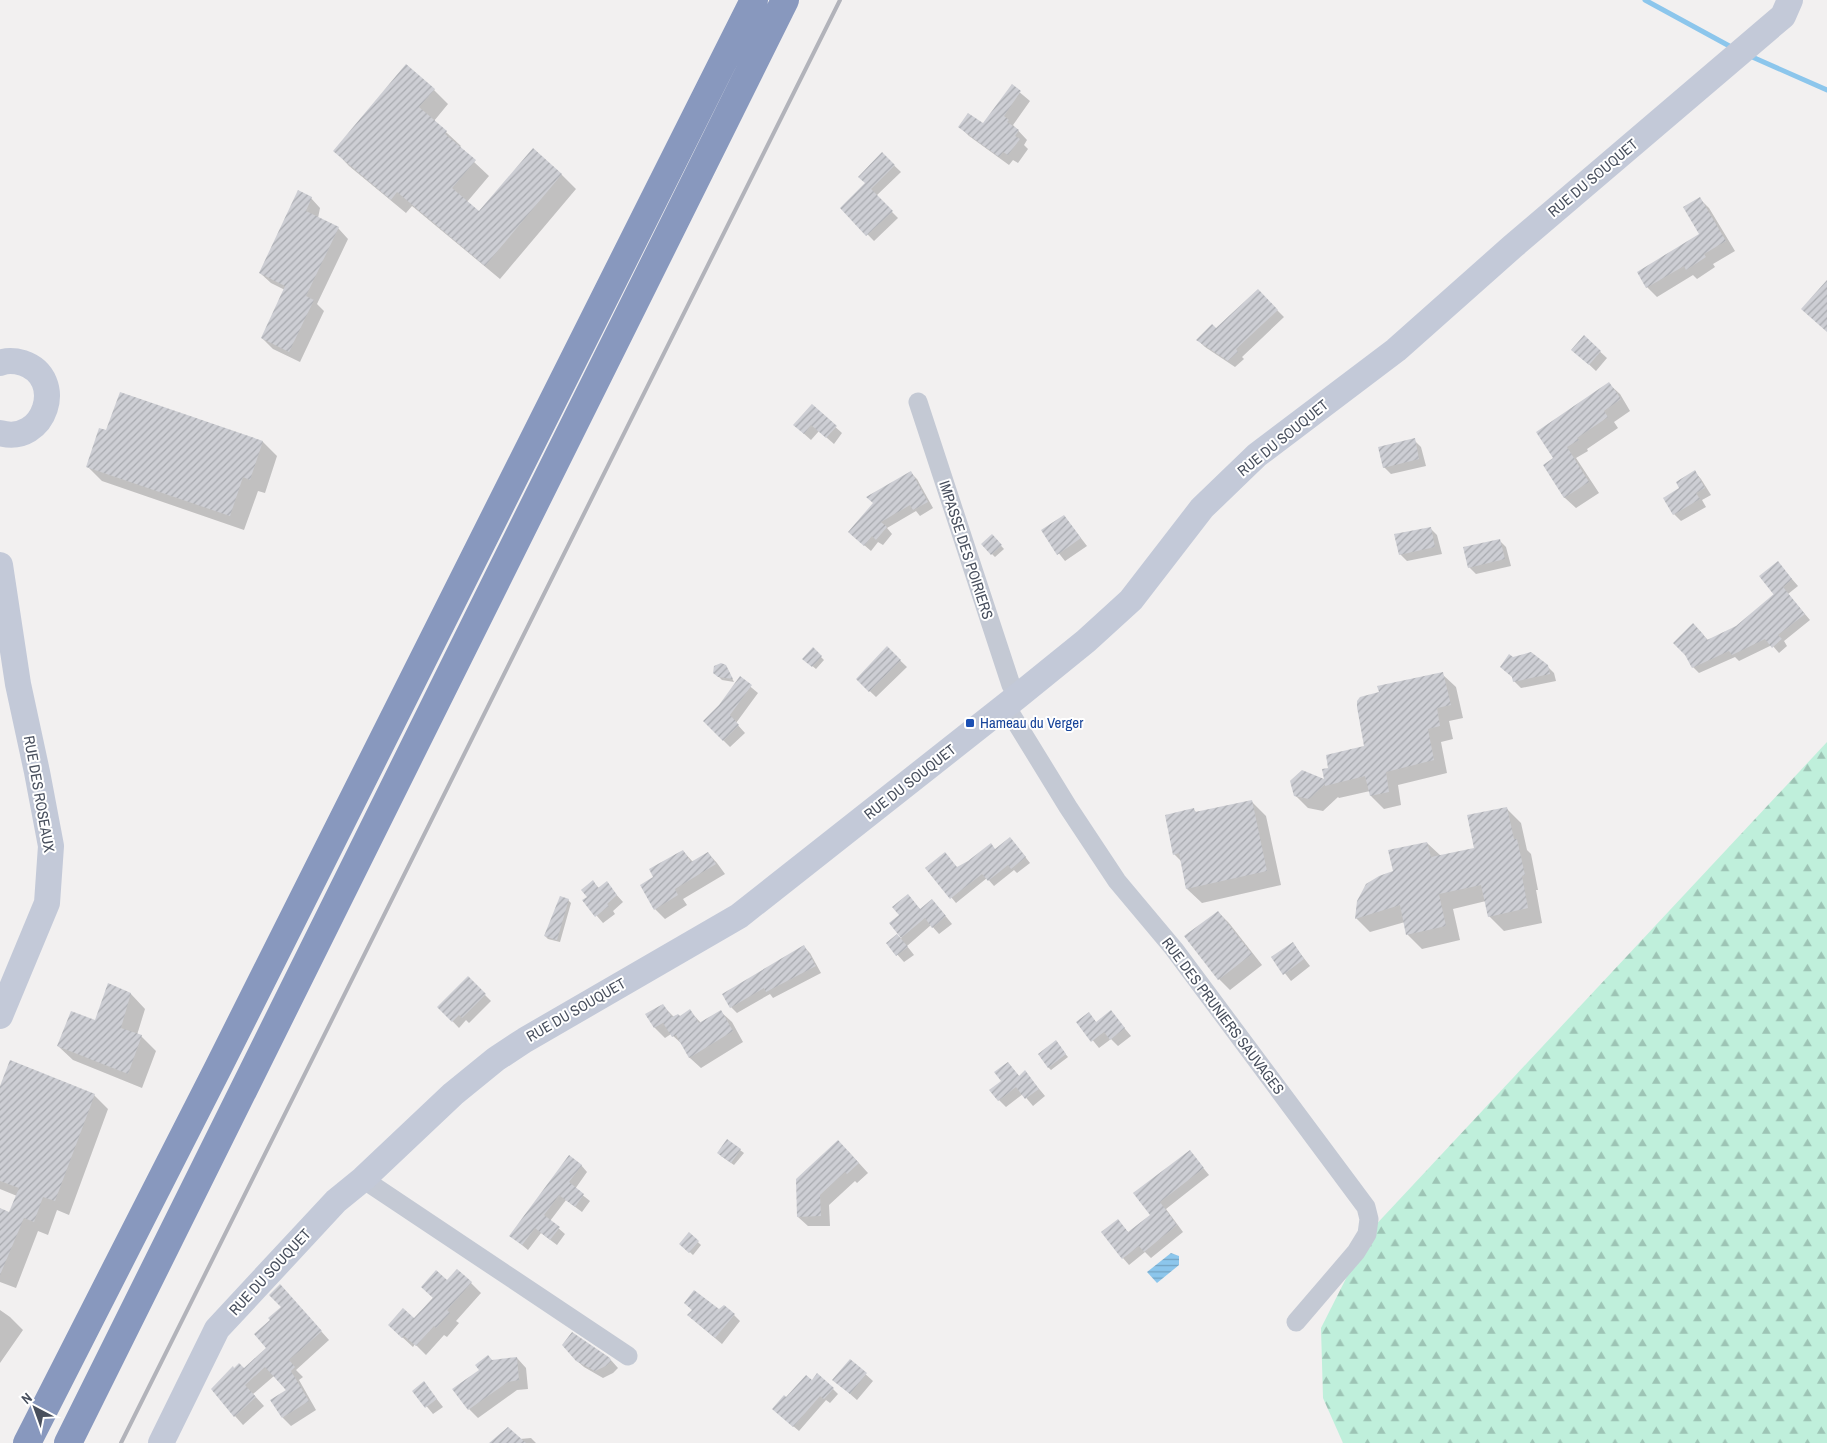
<svg xmlns="http://www.w3.org/2000/svg" width="1827" height="1443" font-family="'Archivo Narrow',sans-serif">
  <style>
    .forest { fill: url(#forest-firs) }
    .water { fill: url(#water-rules) }
    .shadow { fill: #0003 }
    .lines { fill: none; stroke-linecap: round; stroke-linejoin: round }
    .stream { stroke: #8cc6ec; stroke-width: 5 }
    .building { fill: url(#building-hatch) }
    .street { stroke: #c4c9d4; stroke-width: 19 }
    .secondary { stroke: #c3c9d8; stroke-width: 26 }
    .highway { stroke: #8898be; stroke-width: 28 }
    .rail { stroke: #b2b3ba; stroke-width: 4 }
    .transit-dot { fill: #1a4fb4; stroke: #fff; stroke-width: 2 }
    .labels { text-anchor: middle; stroke-width: 4; stroke-linejoin: round; paint-order: stroke }
    .street-label { font-size: 15px; fill: #484f5d; stroke: #fff }
    .transit-label { font-size: 15px; fill: #164399; stroke: #fff; text-anchor: start }
  </style>
  <defs>
    <pattern id="forest-firs" width="22" height="20" patternUnits="userSpaceOnUse" patternTransform="scale(1.25)"><rect width="22" height="20" fill="#bfefdb"/><path d="M5 1l3.5 6h-7zM16 11l3.5 6h-7z" fill="#9dc4b5"/></pattern>
    <pattern id="water-rules" width="6" height="5" patternUnits="userSpaceOnUse" patternTransform="scale(1.25)"><rect width="6" height="5" fill="#8cc6ec"/><path d="M0 2.5h6" fill="none" stroke="#74a3c2"/></pattern>
    <pattern id="building-hatch" width="6" height="6" patternUnits="userSpaceOnUse" patternTransform="scale(1.25)"><rect width="6" height="6" fill="#cdced4"/><path d="M-1 1l2-2M0 6l6-6M5 7l2-2" fill="none" stroke="#a8aaaf"/></pattern>
  </defs>
  <rect width="100%" height="100%" fill="#f2f0f0"/>
  <path class="forest" d="M1827,742v701h-484l-20,-45 -2,-70 49,-97z"/>
  <path class="water" d="M1171,1253l8,3v9l-22,18 -10,-11z"/>
  <path class="shadow" d="M1012,86l18,15 -17,24 14,15 -3,5 4,4 -10,14 -5,-3 -4,5 -40,-29 -9,-9 24,-2z
    M434,90l14,14 -14,17 27,25 -2,2 30,28 -22,26 12,11 82,-39 15,15 -76,90 -88,-73 -6,7 -57,-47 -14,-15z
    M882,154l19,18 -25,24 22,22 -24,23 -32,-33 25,-25z
    M310,197l10,11 -2,10 20,10 10,11 -31,65 7,7 -24,51 -27,-13 -11,-11 23,-48 -14,-7 -11,-10z
    M1700,199l9,9 26,43 -22,13 2,3 -18,12 -4,-4 -36,22 -10,-10 -8,-14 62,-39z
    M1258,291l26,26 -42,40 2,2 -9,8 -30,-20 -7,-7 18,-10z
    M1584,337l23,21 -11,13 -16,-15z
    M1609,384l11,10 10,17 -16,11 4,6 -31,21 1,2 -12,7 23,35 -23,15 -11,-10 -21,-33 10,-6z
    M812,406l30,27 -8,11 -15,-13 -8,9 -9,-8z
    M107,432l156,10 14,14 -12,37 -7,-2 -14,39 -142,-49 -15,-15z
    M1414,440l7,7 5,19 -35,8 -7,-7z
    M1695,472l6,7 10,16 -9,5 4,7 -25,14 -7,-7 7,-25z
    M911,473l6,6 16,29 -13,8 -4,-5 -29,17 5,6 -9,11 -5,-3 -7,9 -15,-13z
    M1064,516l23,30 -22,15 -19,-24z
    M1430,528l7,7 5,19 -35,7 -7,-7z
    M992,536l12,13 -9,8 -13,-13z
    M1499,540l7,7 5,19 -35,8 -7,-7z
    M1778,563l20,23 -10,8 22,26 -26,21 3,5 -8,7 -7,-8 -33,16 -4,-4 -36,16 -6,-6v-42l16,16 28,-14 38,-32z
    M887,648l20,19 -31,30 -19,-18z
    M813,649l11,11 -8,9 -12,-10z
    M1513,658l34,8 7,7 2,8 -35,7 -7,-7z
    M727,668l7,14 -12,-2 -4,-4z
    M1442,674l14,13 7,31 -14,3 4,18 -12,3 6,31 -49,12 3,20 -17,4 -13,-13 -1,-5 -31,7 -1,-1 -15,14 -15,-3 -13,-13 30,-14 4,-12 37,-23z
    M740,678l18,15 -22,30 9,10 -15,14 -26,-26 16,-15z
    M1251,801l15,15 15,69 -79,18 -15,-14 -5,-27 -8,-8 20,-44 3,3z
    M1506,808l15,15 6,27 4,4 7,36h-2l6,33 -38,8 -15,-15 -3,-15 -33,8 7,31 -38,9 -15,-15 -2,-12 -35,10 -14,-14 38,-46 33,-29 14,13 34,-7z
    M1015,844l15,19 -13,10 -3,-3 -20,16 -7,-8 -31,25 -29,-35h31z
    M683,851l10,11 15,-9 9,10 8,11 -42,25 4,6 -22,14 -10,-10v-32z
    M593,882l6,6 7,-5 17,19 -10,9 2,3 -12,9 -19,-22 4,-4z
    M908,896l13,14 18,-2 13,16 -13,10 -8,-9 -24,21 7,9 -10,7 -17,-19 15,-5 -11,-15 9,-8z
    M568,900l3,3 -11,39 -12,-3 -3,-3z
    M1218,912l11,11 33,42 -32,25 -11,-11z
    M1293,944l17,22 -19,15 -18,-23z
    M804,947l6,6 11,20 -48,25 -3,-4 -33,19 -6,-6z
    M468,978l23,23 -22,22 -3,-3 -7,8 -20,-21z
    M109,985l22,9 14,15 -8,26 4,1 15,15 -14,37 -69,-28 -15,-14 38,-24z
    M663,1006l11,11h6l10,-6 11,12 20,-11 11,10 11,20 -42,26 -11,-10 -6,-12 -13,-12 -6,4 -10,-10 -8,-13z
    M1111,1012l20,24 -13,10 -7,-7 -12,9 -21,-26 11,-8 8,9z
    M1058,1045l10,12 -17,13 -3,-3z
    M1008,1063l12,14 5,-5 20,24 -12,10 -10,-12 -17,13 -7,-7z
    M0,1089l94,6 14,14 -39,106 -12,-5 -9,25 -10,-4 -22,57 -16,-6v-72l10,4 7,-18 -17,-7z
    M728,1141l16,12 -10,12 -13,-9z
    M848,1151l20,22 -11,10 -2,-2 -26,24 1,21h-22l-10,-9z
    M1196,1159l13,16 -43,34 17,23 -32,26 -6,-6 -16,13 -6,-7 -5,-37 11,12 22,-18 -16,-21z
    M581,1165l6,7 -12,17 15,12 -8,11 -16,-12 -16,21 15,13 -8,11 -16,-12 -13,17 -17,-14z
    M689,1234l12,11 -8,10 -12,-11z
    M447,1282l24,1 10,10 -25,28 3,2 -12,14 -3,-2 -18,20 -11,-11 -2,3 -13,-12z
    M288,1294l41,46 -33,30 7,7 -4,3 17,30 -25,16 -8,-8 4,-27 -13,-15 -21,18 11,12 -21,19 -8,-9v-47l9,1 24,-22 3,-28 11,-13z
    M0,1310l10,7 13,13 -23,33z
    M719,1311l15,4 6,6 -18,23 -26,-22z
    M517,1358l9,10 2,21 -11,1 -39,28 -9,-9 24,-48z
    M610,1359l8,9 -5,5 -10,5 -19,-11 -8,-7z
    M850,1360l23,21 -16,19 -16,-14z
    M812,1381l21,8 5,5 -8,9 -4,-3 -27,31 -20,-17 8,-15z
    M424,1383l19,24 -10,7 -19,-23z
    M531,1438l5,5h-45l29,-4z"/>
  <g class="lines">
    <path class="stream" d="M1645,0l88,48
      M1750,56l77,34"/>
  </g>
  <path class="building" d="M406,64l29,25 -16,18 28,24 -2,3 31,26 -24,28 27,23 54,-63 29,26 -77,92 -88,-74 -6,8 -58,-49z
    M1012,84l9,7 -17,25 5,4 -2,2 12,8 -4,6 5,3 -12,16 -5,-3 -4,5 -41,-30 10,-14 15,10z
    M882,152l13,13 -24,24 22,22 -27,25 -26,-28 25,-25 -7,-6z
    M298,190l14,7 -6,14 33,16 -33,69 8,4 -25,52 -28,-14 24,-52 -26,-13z
    M1700,197l26,44 -22,13 2,3 -20,13 -2,-4 -38,22 -9,-16 62,-38 -16,-27z
    M1827,280v52l-26,-23z
    M1258,289l20,21 -42,39 2,3 -10,9 -32,-21 16,-16 4,4z
    M1584,335l17,16 -12,14 -18,-15z
    M1609,382l12,17 -17,12 4,6 -31,21 2,2 -12,7 22,35 -25,16 -21,-33 10,-7 -17,-26z
    M120,392l143,49 -13,39 -7,-3 -13,39 -144,-49 13,-39 7,2z
    M812,404l25,22 -11,12 -15,-13 -7,9 -11,-9z
    M1415,438l4,21 -36,9 -5,-21z
    M1695,470l10,18 -9,5 4,6 -27,16 -10,-17 16,-10 -3,-6z
    M911,471l17,31 -15,8 -3,-5 -29,17 6,5 -11,13 -4,-4 -8,10 -16,-14 25,-29 -7,-6z
    M1064,515l17,23 -24,17 -16,-25z
    M1431,527l4,20 -36,8 -5,-21z
    M992,534l10,11 -11,10 -10,-11z
    M1500,539l5,20 -37,9 -5,-21z
    M1778,561l14,18 -9,8 22,27 -27,21 4,4 -10,9 -7,-9 -33,16 -3,-4 -37,17 -7,-13 -12,-12 20,-20 10,11 4,6 29,-14 39,-33 -1,2 -15,-19z
    M887,646l14,14 -32,32 -13,-13z
    M813,647l9,9 -10,11 -10,-8z
    M1531,652l17,13 2,9 -37,8 -1,-5 -12,-10 9,-13 4,3z
    M721,663l5,2 7,14 -15,-2 -5,-4 1,-7z
    M1443,672l8,33 -14,3 3,18 -12,3 6,31 -48,12 3,20 -19,4 -5,-20 -40,10v-2l-16,15 -15,-3 -4,-15 12,-11 22,9 -2,-10 6,-1 -2,-13 38,-9 -7,-39v-6l3,-4 19,-5 -2,-6z
    M740,676l12,9 -22,30 9,10 -16,16 -20,-20 16,-16z
    M1252,800l15,71 -81,18 -7,-36 -6,2 -8,-40 29,-7 1,4z
    M1507,807l7,32h3l8,36 -3,1 6,32 -40,9 -7,-32 -42,9 7,32 -40,9 -6,-30 -45,14 2,-18 9,-17 13,-8 14,-5 -5,-21 39,-8 4,15 43,-9 -7,-33z
    M1010,837l16,20 -15,12 -3,-4 -20,16 -6,-7 -32,25 -25,-31 20,-16 12,15 11,-6 23,-18 4,6z
    M683,850l8,12 17,-10 8,12 -41,25 3,6 -24,15 -14,-25 13,-8 -4,-8z
    M593,880l5,8 9,-7 10,14 -10,9 2,2 -14,11 -13,-17 5,-3 -6,-7z
    M908,894l12,15 12,-10 14,17 -14,12 -7,-10 -24,20 -12,-15 10,-8 -7,-8z
    M560,896l9,3 -12,41 -13,-4z
    M1218,911l34,43 -34,26 -34,-44z
    M897,934l11,13 -12,9 -10,-13z
    M1293,942l11,17 -21,16 -12,-18z
    M804,945l12,21 -50,26 -2,-4 -34,20 -8,-14z
    M468,976l18,18 -24,24 -3,-3 -7,7 -15,-15z
    M108,983l23,10 -10,35 21,7 -14,39 -71,-28 14,-35 24,9z
    M663,1004l9,13 6,-3 2,2 10,-7 9,14 22,-13 12,21 -44,27 -13,-23 -4,2 -9,-14 -9,5 -9,-14z
    M1111,1010l14,18 -15,12 -6,-8 -13,10 -15,-20 13,-10 7,10z
    M1056,1040l10,14 -18,14 -10,-14z
    M10,1060l85,34 -40,107 -12,-4 -9,25 -10,-4 -24,57v-67l9,4 10,-24 -19,-7v-95z
    M1008,1062l11,14 6,-6 14,19 -14,10 -9,-12 -18,14 -9,-11 12,-9 -7,-9z
    M727,1139l14,10 -10,14 -14,-10z
    M838,1140l21,23 -12,11 -2,-2 -25,23 1,21 -24,1 -1,-38z
    M1190,1150l14,18 -44,34 17,23 -33,27 -5,-6 -17,13 -21,-27 17,-13 10,13 22,-17 -17,-22z
    M569,1155l13,10 -13,17 15,12 -9,13 -16,-12 -15,20 16,12 -10,13 -15,-12 -13,17 -13,-9z
    M689,1232l10,9 -10,12 -10,-9z
    M457,1269l15,13 -25,28 3,3 -14,15 -2,-2 -18,20 -12,-10 -2,2 -14,-13 15,-17 11,10 19,-20 -12,-11 15,-17 11,10z
    M280,1284l42,47 -33,29 6,7 -4,4 18,30 -27,17 -12,-18 16,-10 -21,-23 -20,18 11,12 -22,20 -23,-28 22,-23 1,2 5,-5 5,5 22,-20 -12,-14 16,-14 -2,-2 13,-11 -12,-12z
    M694,1290l25,19 5,-4 11,9 -20,24 -28,-23 5,-5 -8,-7z
    M572,1332l38,26 1,3 -5,5 -11,5 -19,-10 -14,-16z
    M488,1355l4,5 25,-3 2,23 -11,2 -40,28 -16,-21 27,-19 -4,-5z
    M850,1359l17,14 -17,21 -18,-14z
    M817,1373l17,15 -10,11 -4,-3 -27,31 -21,-18 12,-14 2,2 20,-22 6,5z
    M424,1381l13,18 -12,9 -13,-17z
    M508,1427l18,16h-37z"/>
  <g class="lines">
    <path class="street" d="M918,402l93,283 7,11
      M1006,706l62,101 49,74 57,68 192,258 3,12 -2,15 -11,18 -60,70
      M363,1179l265,177"/>
    <path class="secondary" d="M0,363c7,-3 16,-2 23,0 44,15 22,83 -23,70
      M0,565l18,119 19,88 14,74 -4,57 -47,113
      M161,1443l56,-114 119,-128 27,-22 90,-85 43,-35 29,-19 214,-124 279,-220 68,-55 45,-41 71,-92 55,-53 139,-105 116,-103 271,-231 7,-16"/>
    <path class="highway" d="M27,1443l191,-375 536,-1068
      M68,1443l717,-1443"/>
    <path class="rail" d="M121,1443l719,-1443"/>
  </g>
  <rect class="transit-dot" x="965" y="718" width="10" height="10" rx="2.5"/>
  <g class="labels">
    <g class="street-label">
      <text transform="translate(1593 178) rotate(-40)" y="5">RUE DU SOUQUET</text>
      <text transform="translate(1283 438) rotate(-39)" y="5">RUE DU SOUQUET</text>
      <text transform="translate(966 550) rotate(72)" y="5">IMPASSE DES POIRIERS</text>
      <text transform="translate(910 782) rotate(-38)" y="5">RUE DU SOUQUET</text>
      <text transform="translate(39 794) rotate(80)" y="5">RUE DES ROSEAUX</text>
      <text transform="translate(576 1010) rotate(-30)" y="5">RUE DU SOUQUET</text>
      <text transform="translate(1223 1016) rotate(53)" y="5">RUE DES PRUNIERS SAUVAGES</text>
      <text transform="translate(270 1272) rotate(-47)" y="5">RUE DU SOUQUET</text>
    </g>
    <g class="transit-label">
      <text x="980" y="728">Hameau du Verger</text>
    </g>
  </g>
  <g transform="translate(35 1408) rotate(319)" stroke="#ffffff" stroke-width="4" paint-order="stroke">
  <path d="M0-4L9 19L0 12L-9 19Z" fill="#484f5d"/>
  <text y="-8" font-size="14" font-weight="bold" text-anchor="middle" fill="#484f5d">N</text>
  </g>
</svg>
